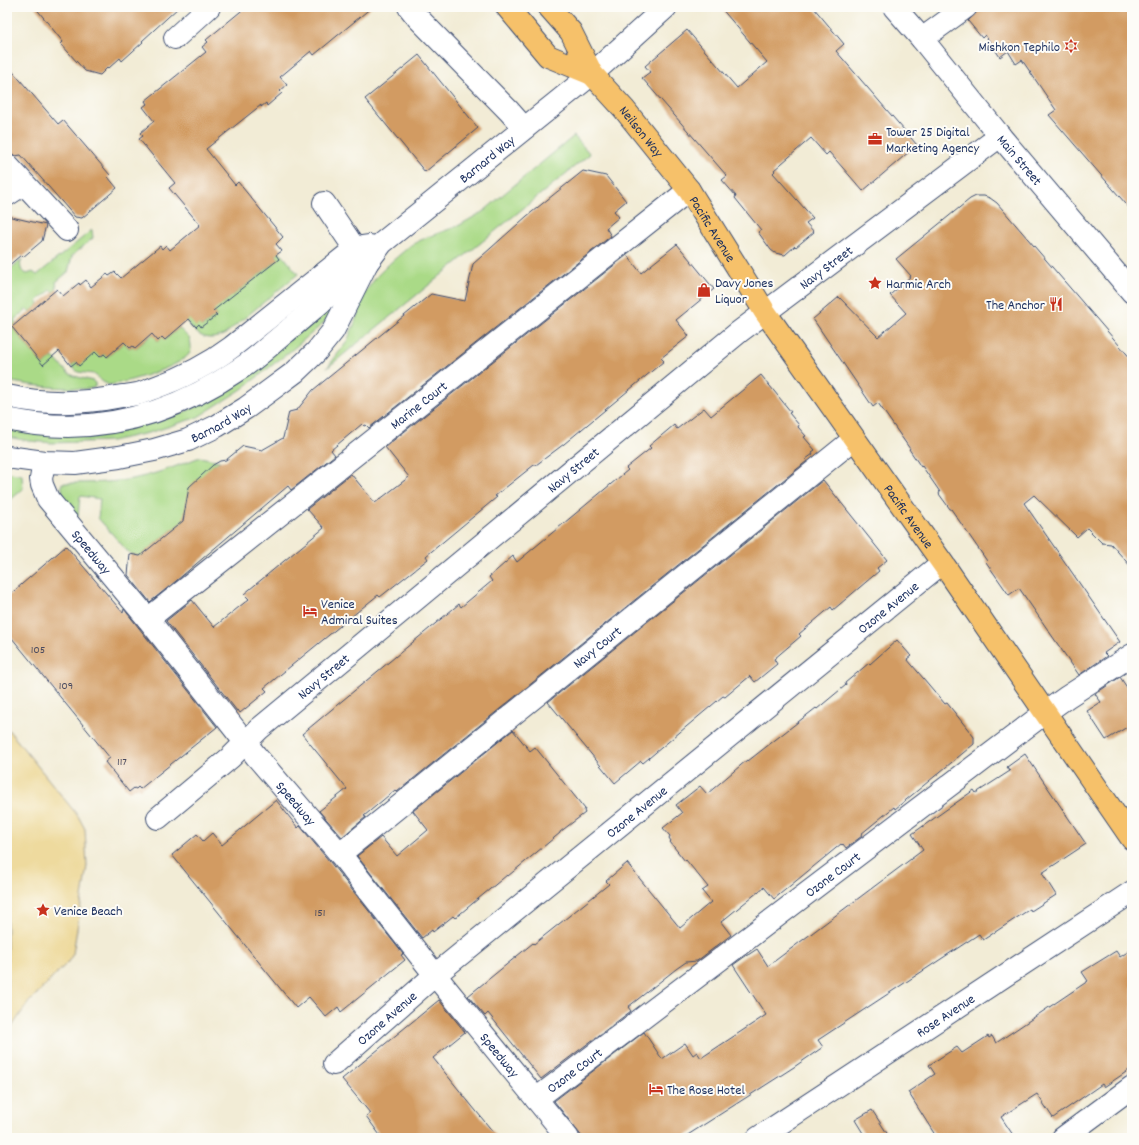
<svg xmlns="http://www.w3.org/2000/svg" width="1139" height="1145" font-family="Dekko,sans-serif">
  <style>
    .green { fill: #aada87; stroke: #628472 }
    .sand { fill: #eeda9e; stroke: #84847e }
    .building { fill: #d29b62 }
    .lines { fill: none; stroke-linecap: round; stroke-linejoin: round }
    .minor-casing { stroke: #3b4b70; stroke-width: 24 }
    .major-casing { stroke: #3b4b70; stroke-width: 24 }
    .minor { stroke: #fff; stroke-width: 22 }
    .major { stroke: #f6c16b; stroke-width: 22 }
    .labels { text-anchor: middle; stroke-width: 4; stroke-linejoin: round; paint-order: stroke }
    .number-label { font-size: 12px; fill: #494a5f }
    .poi-label { font-size: 14px; fill: #1b2f5e; stroke: #fdfcf7; text-anchor: start }
    .street-label { font-size: 14px; fill: #1b2f5e; stroke: #fdfcf7 }
  </style>
  <rect width="100%" height="100%" fill="#fdfcf7"/>
  <filter id="ink" filterUnits="userSpaceOnUse"><feTurbulence type="fractalNoise" baseFrequency=".025" numOctaves="2"/><feDisplacementMap in="SourceGraphic" scale="8" xChannelSelector="R" yChannelSelector="G"/><feConvolveMatrix kernelMatrix="1 2 1 2 8 2 1 2 1" color-interpolation-filters="sRGB"/></filter>
  <filter id="wash" filterUnits="userSpaceOnUse"><feTurbulence type="fractalNoise" baseFrequency=".012" numOctaves="4" result="noise"/><feDisplacementMap in="SourceGraphic" scale="16" xChannelSelector="R" yChannelSelector="G"/><feGaussianBlur stdDeviation="0.9" result="paint"/><feColorMatrix in="noise" values="0 0 0 0 0 0 0 0 0 0 0 0 0 0 0 0 0 1.4 0 .05"/><feComposite in="paint" operator="in"/></filter>
  <g filter="url(#wash)">
    <rect width="100%" height="100%" fill="#f2ecd6"/>
    <path class="green" d="M574,136l16,18 -263,214 19,-25 8,-18 10,-31 13,-18 13,-13 21,-18 14,-7 33,-12 26,-15 22,-19z
      M92,230l1,8 -21,18 -4,16 -12,10 1,7 -4,3 -2,-2 -14,11 2,3 -9,8 -3,-3 -13,11 2,3 -4,4 31,38 10,-8 15,16 6,3 19,5 2,2v4c-6,3 -15,2 -22,1 -22,0 -44,-3 -66,-7v-109l15,-13c-2,4 -2,8 0,12l5,3 6,-2 4,3z
      M280,252l18,22 -74,61c-21,8 -28,-1 -40,-17l3,-2 12,8 3,3 15,-12 -4,-4 66,-52 -3,-4z
      M336,304l-10,17 -33,28 -51,40 -44,28 -46,15 -40,9 -60,2 -23,-2 -22,-4v-9l161,-10 21,-8 35,-20 108,-85z
      M179,328l11,11c1,6 2,11 -1,15 -9,13 -64,29 -80,31l-6,-3 -9,-8 -16,-2 -7,-6 5,-4 3,4 14,-18 7,9 4,-3 3,3 14,-12 1,-5 7,8 4,-2 2,3 18,-15 5,7 4,-4 3,3z
      M200,457l20,4 -7,4 -30,56 -43,35 -10,-2 -32,-36 2,-19 -20,-3 -2,21 -16,-19v-15c21,0 43,0 64,-3 26,-4 51,-14 74,-23z
      M7,472l15,3 1,14 -16,14z"/>
    <path class="sand" d="M7,728l71,88 7,13 2,37 -14,88 -5,8 -40,41 -21,31z"/>
    <g id="blocks">
      <path class="building" d="M35,7h144l-37,34 1,1 -21,19 -2,-3 -11,10 -1,-1 -8,8 -15,-4 -24,-27 2,-2z
        M246,7h126l-58,48 -3,-4 -31,26 7,8 -7,6 2,2 -15,13 -1,-3 -5,4v-2l-55,44 29,36 3,-3 45,55 -7,7 6,7 -6,4 3,4 -66,52 4,4 -16,12 -2,-3 -3,3 -7,-8 -24,21 -3,-3 -4,4 -6,-7 -17,15 -2,-3 -3,2 -6,-6 -17,15 -3,-3 -4,3 -5,-5 -16,14 -3,-4 -5,4 -12,-15 -16,14 -31,-38 45,-38 6,7 16,-13 1,2 6,-5 5,7 16,-13 2,2 6,-4 6,6 39,-32 2,3 4,-4 4,5 30,-25 -31,-37 6,-5 -36,-44 4,-3 -3,-3 14,-12 -11,-14 4,-3 -2,-3 61,-49 -4,-5 6,-5 -2,-2z
        M720,7h93l31,37 -8,7 81,94 -54,46 -34,-39 -3,3 -15,-17 -37,32 1,1 -2,2 40,45 -7,5 8,9 -18,15 -1,-1 -10,9 -10,-2 -4,-3 -13,-18 3,-2 -26,-32 1,-2 -14,-16 5,-4 -85,-98 8,-6 -5,-6 42,-36 50,58 30,-26z
        M979,7h153v204l-83,-96 7,-5 -34,-50 -6,4 -8,-13 -8,6 -15,-22 -3,3 -14,-17 9,-9z
        M419,55l59,73 -53,44 -60,-73z
        M7,65l51,59 5,-4 47,55 -2,2 9,11 -35,30 -7,-1 -54,-62 -6,1 -8,-7z
        M583,171l23,5 20,25 -12,10 5,6 -13,11 5,8 -242,192 -3,-3 -2,1 -2,-2 -31,26 4,5 -44,35 -3,-4 -112,95 -26,21 -22,-27 2,-21 10,2 43,-35 6,-34 24,-22 7,-4 6,-1 17,-14 19,4 21,-12 6,-26 8,-2 16,-20 118,-96 34,7 8,-37 54,-48z
        M976,196h8l6,2 7,5 135,157v208l-21,-24 -9,-1 -15,-15 -10,9 -43,-42 -10,8 96,139 -16,11 3,3 -28,19 -60,-87 -10,7 -23,-33 1,-1 -36,-52h-1l-11,-15 1,-2 -18,-26 -1,1 -12,-18h1l-32,-46 -5,4 -60,-88 26,-22 39,40 28,-24 -16,-18 21,-19 -15,-17 74,-60z
        M7,216l39,9 -4,16 -19,16 -2,-2 -14,12z
        M677,244l37,45 -38,31 13,16 -28,22 3,3 -100,83 -28,21h-2l-39,31 2,1 -71,59 2,3 -48,38 -2,-2 -114,93 3,3 -27,22 -2,-3 -1,1 -71,-90 26,-21 22,27 35,-28 -5,-5 80,-66 -17,-19 44,-35 24,29 34,-26 -24,-30 242,-192 14,18z
        M761,375l30,37 -2,1 10,12 -1,2 8,9 -2,1 11,13 -3,2 1,2 -7,5 1,2 -410,331 -2,-2 -31,26 2,1 -24,20 -23,-26 28,-22 -45,-55 157,-130 2,3 31,-26 -3,-4 24,-21 4,6 64,-53 47,-39 -2,-2 25,-20 -2,-2 25,-21 3,4 27,-21 7,8z
        M823,480l64,80 -10,8 2,3 -46,39 -2,-3 -32,27 2,2 -27,23 3,5 -22,18 -5,-6 -25,21 -2,-1 -80,67 -2,-2 -26,22 -67,-81z
        M66,546l57,67 1,-4 93,118 -77,62 -2,-2 -2,2 -2,-1 -5,4 -24,-30 5,-4 -103,-126v-35z
        M897,640l14,16 -4,3 38,45 2,-1 27,34v7l-79,65 -1,-2 -33,27 1,2 -16,12 -3,-4 -1,1 -1,-1 -67,55 -10,-12 -43,35 10,13 -34,26 -11,1 -10,7 -48,38 3,4 -90,68 -53,-66 -3,3 -17,-20 65,-53 1,1 75,-60 -3,-3 21,-18 53,65 31,-26 -9,-11 6,-4 -22,-27 -1,1 -15,-19 1,-1 -2,-3 1,-2 -7,-8 19,-15 -6,-8 24,-19 7,8 40,-34 1,1 68,-53 1,1 29,-24 -1,-2 24,-20 1,1z
        M1120,677l12,18v29l-26,16 -19,-29 14,-9 -6,-8z
        M513,730l17,21 5,-4 50,62 -1,2 1,2 -25,19v1l-52,43 -1,-1 -52,43 -2,-2 -20,16 -1,-2 -10,8 -65,-82 24,-19 16,19 31,-26 -15,-19z
        M1025,754l61,90 -44,29 14,22 -25,16 -1,-2 -47,31 -4,-6 -161,106 5,7 -29,20 -111,71h-100l-29,-37 90,-69 18,27 23,-16 8,12 4,-3 4,6 65,-43 -33,-50 14,-10h1l9,-6 11,17 155,-116 -11,-16 62,-44 2,3 34,-22 -3,-4z
        M276,800l22,28 2,-2 30,36 73,92 -2,1 4,5 -64,52 -3,-5 -12,10 -17,-20 -13,11 -124,-153 25,-21 6,7 9,-8 10,12z
        M1132,949v119l-28,19 -2,-3 -49,34 -16,-24 -36,23 14,21h-78l-29,-46 27,-18 -6,-9 28,-18 5,6 26,-17 1,2 3,-2 4,7 92,-62 -6,-9 34,-21 4,6z
        M439,1000l26,32 -32,26 65,80h-116l-16,-22 4,-3 -28,-34z
        M872,1110l18,28h-24l-11,-18z"/>
    </g>
  </g>
  <g filter="url(#ink)">
    <use href="#blocks" fill-opacity="0" stroke="#3b4b70" stroke-width="1"/>
    <g class="lines">
      <defs>
        <g id="minor">
          <path d="M409,7l8,10 92,94 15,17"/>
          <path id="s1" d="M894,7l28,32 78,97 132,156"/>
          <path d="M175,38l34,-31"/>
          <path d="M922,39l44,-32"/>
          <path d="M7,165l60,65"/>
          <path d="M7,195l17,-11"/>
          <path d="M7,396c39,9 75,8 115,0 5,0 10,-1 15,-2 6,-1 11,-4 17,-6 28,-10 54,-23 78,-41l124,-99 14,-2"/>
          <path id="s2" d="M7,419c84,19 163,-3 234,-51 16,-10 30,-24 45,-36 27,-23 54,-46 81,-69l15,-20 210,-169 74,-67"/>
          <path id="s3" d="M7,457l37,5 31,1 44,-6 35,-7 34,-10 29,-14 29,-18 26,-19 23,-17 21,-20 17,-21 34,-68 -18,-23 -25,-37"/>
          <path id="s4" d="M44,462l-3,17 1,6 6,14 100,120 108,137 84,98 95,121 133,163"/>
          <path id="s5" d="M148,619l541,-429"/>
          <path id="s6" d="M158,818l73,-61 28,-28 480,-397 261,-196"/>
          <path id="s7" d="M340,854l514,-415"/>
          <path id="s8" d="M334,1064l101,-89 507,-412"/>
          <path id="s9" d="M536,1099l510,-387 21,-15 65,-42"/>
          <path id="s10" d="M758,1138l374,-246"/>
          <path d="M1063,1138l69,-51"/>
        </g>
        <g id="major">
          <path d="M507,7l41,49 44,18"/>
          <path id="s11" d="M549,7l22,25 21,42 32,35 65,81 76,122 181,256 186,271"/>
        </g>
      </defs>
      <use href="#minor" class="minor-casing"/>
      <use href="#major" class="major-casing"/>
      <use href="#minor" class="minor"/>
      <use href="#major" class="major"/>
    </g>
  </g>
  <defs>
    <symbol id="synagogue-bare" viewBox="-9 -9 18 18"><path d="M0-6.5L5.6 3.2H-5.6ZM0 6.5L5.6-3.2H-5.6Z" fill="#c8321e" stroke="#fdfcf7" stroke-width="2.5" paint-order="stroke"/></symbol>
    <symbol id="office-bare" viewBox="-9 -9 18 18"><path d="M-6-3h4V-5.5h4V-3h4V5H-6ZM-1-4.5V-3h2v-1.5ZM-6 0V1H6V0Z" fill="#c8321e" stroke="#fdfcf7" stroke-width="2.5" paint-order="stroke"/></symbol>
    <symbol id="sight-bare" viewBox="-9 -9 18 18"><path d="M0-6L1.8-2.2L6-1.7L2.9 1.2L3.7 5.4L0 3.3L-3.7 5.4L-2.9 1.2L-6-1.7L-1.8-2.2Z" fill="#c8321e" stroke="#fdfcf7" stroke-width="2.5" paint-order="stroke"/></symbol>
    <symbol id="shop-bare" viewBox="-9 -9 18 18"><path d="M-5-2.5h2.3a2.7 3.5 0 0 1 5.4 0H5L5.5 6h-11ZM-1.5-2.5h3a1.5 2.3 0 0 0-3 0Z" fill="#c8321e" stroke="#fdfcf7" stroke-width="2.5" paint-order="stroke"/></symbol>
    <symbol id="restaurant-bare" viewBox="-9 -9 18 18"><path d="M-5-6h1v4h1v-4h1v4h1v-4h1v5L-1.5 .5V6h-2V.5L-5-1ZM5-6V6H3V1.5H1.5Q1.5-4 5-6Z" fill="#c8321e" stroke="#fdfcf7" stroke-width="2.5" paint-order="stroke"/></symbol>
    <symbol id="hotel-bare" viewBox="-9 -9 18 18"><path d="M-6-4.5h1.5V1H6V5H4.5V3h-9V5H-6ZM-4 0a1.8 1.8 0 1 1 3.6 0ZM.5 0V-2.5h3Q6-2.5 6 0Z" fill="#c8321e" stroke="#fdfcf7" stroke-width="2.5" paint-order="stroke"/></symbol>
  </defs>
  <g fill-rule="evenodd">
    <use href="#synagogue-bare" x="1061" y="36" width="20" height="20"/>
    <use href="#office-bare" x="865" y="129" width="20" height="20"/>
    <use href="#sight-bare" x="865" y="273" width="20" height="20"/>
    <use href="#shop-bare" x="694" y="280" width="20" height="20"/>
    <use href="#restaurant-bare" x="1046" y="294" width="20" height="20"/>
    <use href="#hotel-bare" x="300" y="601" width="20" height="20"/>
    <use href="#sight-bare" x="33" y="900" width="20" height="20"/>
    <use href="#hotel-bare" x="646" y="1079" width="20" height="20"/>
  </g>
  <g class="labels">
    <g class="number-label">
      <text x="38" y="653">105</text>
      <text x="66" y="689">109</text>
      <text x="122" y="765">117</text>
      <text x="320" y="916">151</text>
    </g>
    <g class="poi-label">
      <text x="1060" y="51" text-anchor="end">Mishkon Tephilo</text>
      <text x="886" y="136">Tower 25 Digital<tspan x="886" dy="16">Marketing Agency</tspan></text>
      <text x="715" y="287">Davy Jones<tspan x="715" dy="16">Liquor</tspan></text>
      <text x="886" y="288">Harmic Arch</text>
      <text x="1045" y="309" text-anchor="end">The Anchor</text>
      <text x="321" y="608">Venice<tspan x="321" dy="16">Admiral Suites</tspan></text>
      <text x="54" y="915">Venice Beach</text>
      <text x="667" y="1094">The Rose Hotel</text>
    </g>
    <g class="street-label">
      <text dy="5" stroke="none"><textPath href="#s11" startOffset="156">Neilson Way</textPath></text>
      <text dy="5" stroke="none"><textPath href="#s2" startOffset="570">Barnard Way</textPath></text>
      <text dy="5" stroke="none"><textPath href="#s1" startOffset="198">Main Street</textPath></text>
      <text dy="5" stroke="none"><textPath href="#s11" startOffset="277">Pacific Avenue</textPath></text>
      <text dy="5" stroke="none"><textPath href="#s6" startOffset="866">Navy Street</textPath></text>
      <text dy="5" stroke="none"><textPath href="#s5" startOffset="345">Marine Court</textPath></text>
      <text dy="5" stroke="none"><textPath href="#s3" startOffset="221">Barnard Way</textPath></text>
      <text dy="5" stroke="none"><textPath href="#s6" startOffset="542">Navy Street</textPath></text>
      <text dy="5" stroke="none"><textPath href="#s11" startOffset="625">Pacific Avenue</textPath></text>
      <text dy="5" stroke="none"><textPath href="#s4" startOffset="107">Speedway</textPath></text>
      <text dy="5" stroke="none"><textPath href="#s8" startOffset="718">Ozone Avenue</textPath></text>
      <text dy="5" stroke="none"><textPath href="#s7" startOffset="330">Navy Court</textPath></text>
      <text dy="5" stroke="none"><textPath href="#s6" startOffset="218">Navy Street</textPath></text>
      <text dy="5" stroke="none"><textPath href="#s4" startOffset="431">Speedway</textPath></text>
      <text dy="5" stroke="none"><textPath href="#s8" startOffset="394">Ozone Avenue</textPath></text>
      <text dy="5" stroke="none"><textPath href="#s9" startOffset="372">Ozone Court</textPath></text>
      <text dy="5" stroke="none"><textPath href="#s10" startOffset="224">Rose Avenue</textPath></text>
      <text dy="5" stroke="none"><textPath href="#s8" startOffset="70">Ozone Avenue</textPath></text>
      <text dy="5" stroke="none"><textPath href="#s4" startOffset="755">Speedway</textPath></text>
      <text dy="5" stroke="none"><textPath href="#s9" startOffset="48">Ozone Court</textPath></text>
    </g>
  </g>
  <rect width="1139" height="1145" fill="none" stroke="#fdfcf7" stroke-width="24"/>
</svg>
